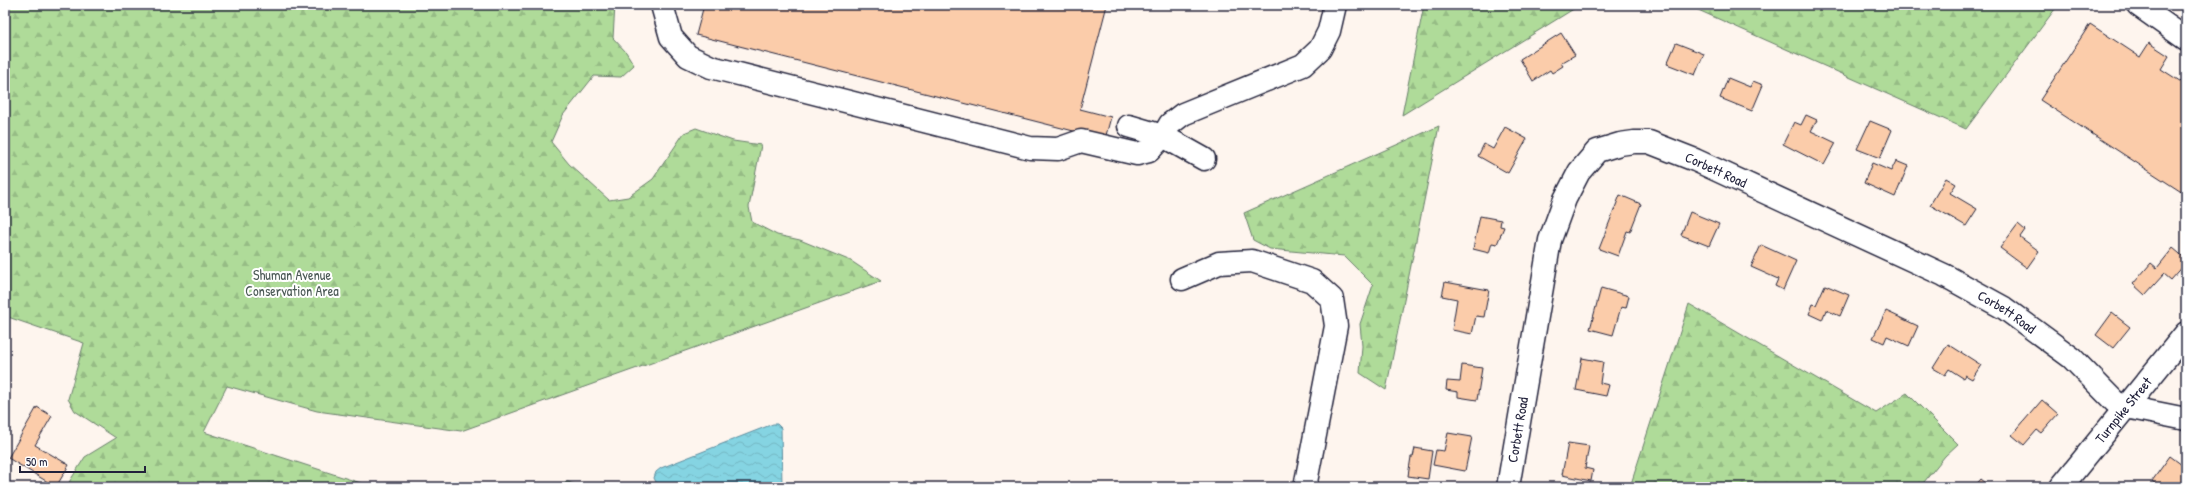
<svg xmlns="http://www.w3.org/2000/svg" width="2191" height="492" font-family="'Patrick Hand',sans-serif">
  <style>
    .forest { fill: url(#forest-firs); stroke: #687e6a }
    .water { fill: url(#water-waves); stroke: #5d8d9f }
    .building { fill: #fbccaa; stroke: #22223b }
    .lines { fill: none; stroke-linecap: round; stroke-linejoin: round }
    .minor-casing { stroke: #22223b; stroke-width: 25 }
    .minor { stroke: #fff; stroke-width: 22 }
    .labels { text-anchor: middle; stroke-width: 4; stroke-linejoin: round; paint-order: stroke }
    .street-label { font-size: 14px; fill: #22223b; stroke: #fff }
    .park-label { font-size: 14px; fill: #4c5a57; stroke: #fff }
  </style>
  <defs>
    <pattern id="forest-firs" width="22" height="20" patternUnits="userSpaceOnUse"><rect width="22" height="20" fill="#afdb99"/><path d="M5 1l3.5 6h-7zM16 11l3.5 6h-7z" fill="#96bc85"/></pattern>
    <pattern id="water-waves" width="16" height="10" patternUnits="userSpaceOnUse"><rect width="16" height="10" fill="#85d4e2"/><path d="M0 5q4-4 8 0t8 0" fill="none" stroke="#73b6c3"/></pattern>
  </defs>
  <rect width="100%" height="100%" fill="#fef5ee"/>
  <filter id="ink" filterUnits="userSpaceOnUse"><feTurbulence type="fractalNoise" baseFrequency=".025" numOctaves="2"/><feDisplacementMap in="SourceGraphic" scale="8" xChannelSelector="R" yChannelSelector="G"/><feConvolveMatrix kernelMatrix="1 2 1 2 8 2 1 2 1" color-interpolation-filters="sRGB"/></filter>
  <g filter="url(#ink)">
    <path class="forest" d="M5,5h610l-2,33 13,14 8,13 -13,12 -27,-1 -31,39 -12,27 18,22 40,36 19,-3 25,-18 31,-46 12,-5 37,13 28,4 -12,62 3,15 25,13 23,5 51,21 30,20 -420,150 -144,-20 -90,-25 -23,46 169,55h-307l19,-30 31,-19 -41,-27 -7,-12 16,-56 -79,-27z
      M1424,5h156l-178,110z
      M1687,5h371l-92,124z
      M1439,126l-53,264 -26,-17 2,-27 -2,-22 13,-39 -29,-29 -74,-7 -17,-9 -9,-27z
      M1689,304l187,109 31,-20 51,51 -13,12 -25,31h-290z
      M568,482l13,5h-29z"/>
    <path class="water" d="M773,424h4l4,4 1,59h-117l-8,-3 -3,-6 2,-6 5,-4z"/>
    <path class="building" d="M704,5h403l-27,104 31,8 -6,22 -409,-104z
      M2090,24l50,33 9,-14 20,13 -8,13 25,16v110l-146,-95z
      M1561,33l14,22 -14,8 2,3 -11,7 -2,-3 -17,11 -13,-22z
      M1676,43l28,11 -9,21 -28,-11z
      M1728,78l22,9 3,-6 10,4 -11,26 -32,-13z
      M1806,115l11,5 -6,11 25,12 -12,22 -41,-21 11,-22 7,3z
      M1870,121l22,9 -12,28 -23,-9z
      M1505,127l22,12 -19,34 -30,-17 6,-12 9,5z
      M5,134l4,1 -3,10 -1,-1z
      M1896,161l12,5 -13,31 -31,-14 8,-20 19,8z
      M1946,178l10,6 -6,9 27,16 -11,17 -36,-21z
      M1620,195l21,9 -11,28 -3,-1 -9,25 -19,-7z
      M1690,212l29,12 -10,22 -28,-11z
      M1480,216l21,4 -1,6 4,1 -7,17 -5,-1 -3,10 -16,-4z
      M2018,224l7,6 -5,7 19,14 -12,17 -27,-20z
      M1761,245l35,16 -13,29 -8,-4 3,-7 -27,-12z
      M2173,248l13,11v4l-15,17 -7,-6 -19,21 -12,-11 18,-21 6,5z
      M1445,282l44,8 -5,27 -8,-1 -4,18 -20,-4 5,-31 -15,-3z
      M1825,285l24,10 -9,21 -14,-6 -4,10 -13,-6 4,-10 3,1z
      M1601,288l28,8 -3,12 -5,-1 -8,28 -23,-6z
      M1886,311l32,15 -9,20 -22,-10 -3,7 -11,-5z
      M2112,313l18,14 -17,21 -17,-13z
      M1948,344l33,21 -9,14 -7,-4 -2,3 -14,-9 -4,6 -12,-7z
      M1582,358l21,4 -3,21 9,2 -3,11 -30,-6z
      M1462,365l20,3 -5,32 -19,-3v-5l-12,-2 1,-9 13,1z
      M2042,400l16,14 -17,19 -4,-3 -13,15 -12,-10z
      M37,407l15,9 -17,29 34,20 -13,22 -48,-29z
      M1448,433l24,4 -7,34 -32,-6 3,-15 8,1z
      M1568,443l21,3 -4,22 8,2 -2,11 -29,-6z
      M1415,448l17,3 -4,28 -20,-3 3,-19h2z
      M2170,456l16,12v8l-8,11h-18l-8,-6z
      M1981,479l10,8h-17z"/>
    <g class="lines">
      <defs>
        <g id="minor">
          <path d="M662,5l9,32 17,19 23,11 319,81 28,1 23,-8 56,13 12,-3 14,-15 7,-12 13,-10 120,-49 17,-16 9,-18 6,-26"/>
          <path d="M2138,5l48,34"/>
          <path d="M1129,126l34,10 41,23"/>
          <path d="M1182,279l37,-16 33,-2 60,20 20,18 4,27 -31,161"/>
          <path id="s1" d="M1508,487l42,-247 15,-41 14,-27 18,-21 23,-7 14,-2h15l46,18 249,115 60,33 68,50 43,44 11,5 60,12"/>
          <path id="s2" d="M2061,487l125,-154"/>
        </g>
      </defs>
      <use href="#minor" class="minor-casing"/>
      <use href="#minor" class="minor"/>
    </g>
  </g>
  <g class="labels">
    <g class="street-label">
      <text dy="5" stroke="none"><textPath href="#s1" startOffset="478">Corbett Road</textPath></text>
      <text dy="5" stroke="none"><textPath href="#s1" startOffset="802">Corbett Road</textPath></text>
      <text dy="5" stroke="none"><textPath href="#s2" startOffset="99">Turnpike Street</textPath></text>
      <text dy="5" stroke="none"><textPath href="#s1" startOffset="58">Corbett Road</textPath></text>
    </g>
    <g class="park-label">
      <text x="292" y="280">Shuman Avenue<tspan x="292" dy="16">Conservation Area</tspan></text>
    </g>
  </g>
  <rect width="2191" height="492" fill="none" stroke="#fff" stroke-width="20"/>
  <rect x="10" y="10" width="2171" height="472" fill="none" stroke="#22223b" stroke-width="1.5" filter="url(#ink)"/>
  <path d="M20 466v6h125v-6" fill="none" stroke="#22223b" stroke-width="2"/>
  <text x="26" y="466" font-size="12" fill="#22223b" stroke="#ffffff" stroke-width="3" paint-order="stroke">50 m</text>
</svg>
